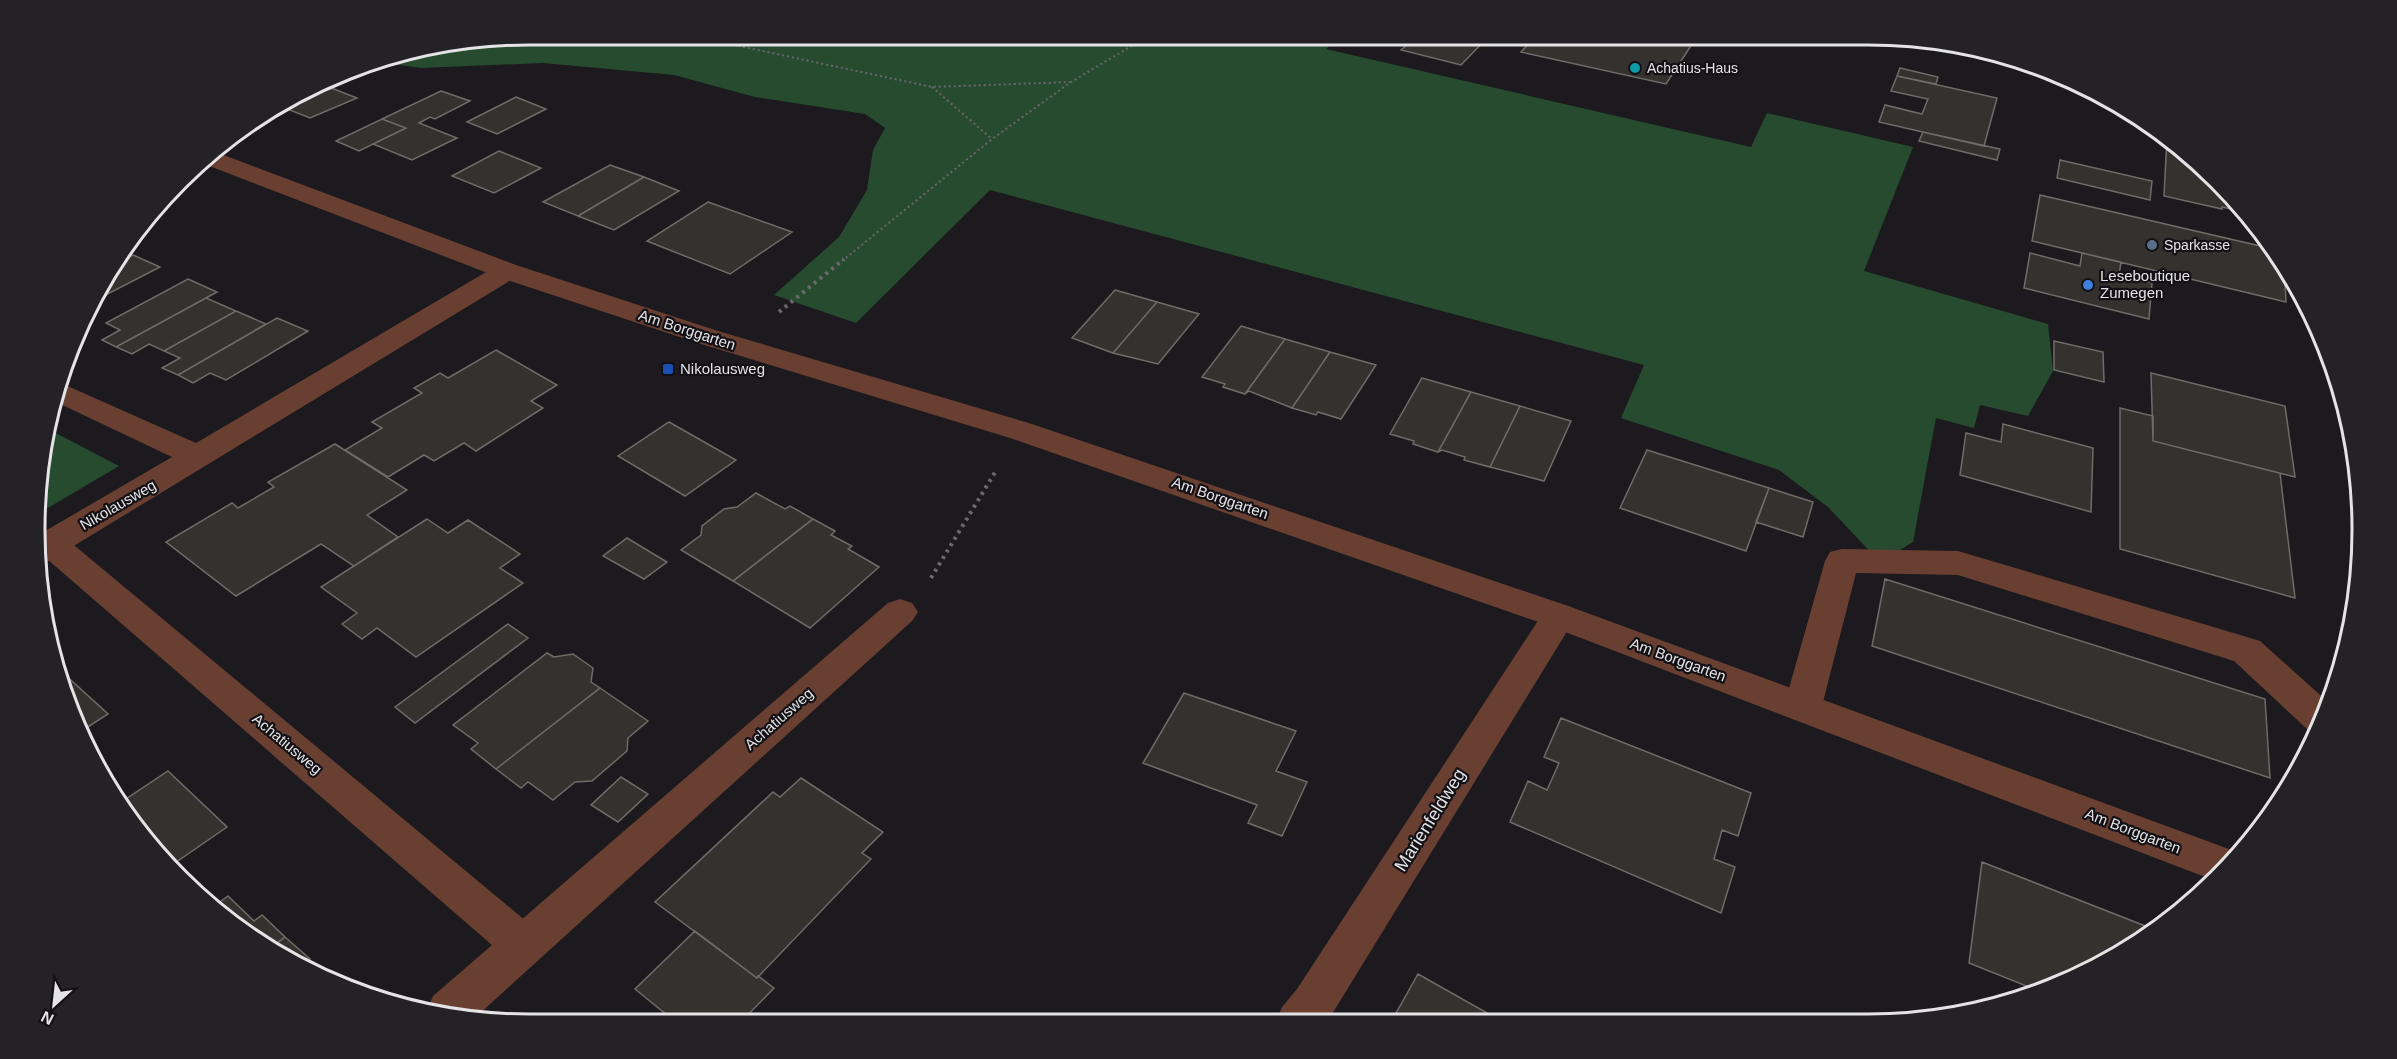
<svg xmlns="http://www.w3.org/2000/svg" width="2397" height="1059" font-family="Helvetica,sans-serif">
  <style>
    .green { fill: #264b2e }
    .building { fill: #34322e; stroke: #6f6c68; stroke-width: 1.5 }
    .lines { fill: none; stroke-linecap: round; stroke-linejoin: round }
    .path-far1 { stroke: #6a686b; stroke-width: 2; stroke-dasharray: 2 3; stroke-linecap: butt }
    .path { stroke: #6a686b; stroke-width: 4; stroke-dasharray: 3 4.5; stroke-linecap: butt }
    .service { fill: #693f31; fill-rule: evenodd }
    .minor { fill: #693f31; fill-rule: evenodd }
    .tertiary { fill: #693f31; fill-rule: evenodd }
    .culture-dot { fill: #0f9aa8; stroke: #131115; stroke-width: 2 }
    .service-dot { fill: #5c6f8a; stroke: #131115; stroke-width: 2 }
    .shop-dot { fill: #3f7fe0; stroke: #131115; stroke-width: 2 }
    .transit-dot { fill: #1a4fb4; stroke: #131115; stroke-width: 2 }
    .labels { text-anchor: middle; stroke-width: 4.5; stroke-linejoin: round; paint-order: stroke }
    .far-poi-label { font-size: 14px; fill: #e4e3e5; stroke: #131115; text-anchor: start }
    .poi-label { font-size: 15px; fill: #e4e3e5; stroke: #131115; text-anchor: start }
    .street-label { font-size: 15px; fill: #e4e3e5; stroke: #131115 }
    .near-street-label { font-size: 18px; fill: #e4e3e5; stroke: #131115 }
    .rim { fill: none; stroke: #e4e3e5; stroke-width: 3 }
  </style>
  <rect width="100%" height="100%" fill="#1c1a1e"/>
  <path class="green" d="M530,35h811l-15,14 425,98 16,-34 146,34 -49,124 184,53 5,47 -25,45 -48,-11 -6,23 -38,-10 -23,124 -33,20 -52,-55 -49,-37 -158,-52 23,-53 -654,-175 -134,133 -82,-28 65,-58 28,-47 6,-40 12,-22 -20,-14 -110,-17 -81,-22 -131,-12 -122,5 -50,-7z
    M46,428l73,38 -83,49 8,-82z"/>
  <path class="building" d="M1374,35h116l-29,30 -60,-15 6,-5 -35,-8z
    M1536,35h162l-32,49 -145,-32z
    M1900,68l38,9 -2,7 -39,-8z
    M1897,76l100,22 -13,48 -105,-24 6,-17 37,9 6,-15 -37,-8z
    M321,84l36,14 -47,20 -33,-13z
    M441,91l29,10 -35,18 -5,-2 -11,6 38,15 -45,22 -39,-16 33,-16 -24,-9z
    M516,97l30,12 -49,25 -30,-12z
    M382,119l24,9 -47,23 -23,-10z
    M1923,132l77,17 -3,11 -78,-19z
    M2167,138l27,20 51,54 -23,-5v2l-58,-13z
    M499,151l42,17 -47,25 -42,-17z
    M2060,160l92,21 -2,19 -93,-22z
    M610,165l34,12 -66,39 -35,-14z
    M644,177l35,14 -65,39 -36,-14z
    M2040,195l233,54 11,17 2,36 -254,-61z
    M708,202l84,30 -62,42 -83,-33z
    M2030,253l50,13 2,-13 39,9 -2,13 33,8 -3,36 -125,-31z
    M133,255l27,12 -66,34 7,-19 15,-19z
    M188,279l29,13 -101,55 -14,-7 18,-10 -14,-7z
    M1115,290l42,12 -44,51 -41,-15z
    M206,298l30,13 -72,40 -15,-7 -17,10 -16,-7z
    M1157,302l42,12 -41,50 -45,-11z
    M236,311l30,13 -88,51 -16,-7 18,-10 -16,-7z
    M277,318l31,13 -82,49 -16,-7 -17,10 -15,-8z
    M1241,326l44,13 -40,55 -22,-7 2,-3 -23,-7z
    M1285,339l45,13 -38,56 -43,-17 -4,3z
    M2054,341l49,11 1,30 -50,-12z
    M496,350l61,35 -26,16 12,7 -67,43 -12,-8 -30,18 -10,-6 -36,22 -43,-27 37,-22 -10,-6 50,-29 -8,-5 26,-15 8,5z
    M1330,352l46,13 -35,54 -23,-7 -2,3 -24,-7z
    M2151,373l134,33 10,71 -142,-36z
    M1422,378l49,14 -33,60 -25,-8 1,-3 -24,-7z
    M1471,392l49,14 -30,61 -26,-7 1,-3 -23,-7 -4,2z
    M1520,406l51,15 -27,60 -54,-14z
    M2120,408l33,8v25l127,32 15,125 -175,-49z
    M669,422l67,38 -51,36 -67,-40z
    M2003,424l90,24 -2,64 -131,-37 6,-42 35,9z
    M335,444l72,46 -40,25 31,22 -44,29 -33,-22 -85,52 -70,-54 66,-39 6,5 36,-21 -6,-5z
    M1647,450l122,38 -23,63 -126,-43z
    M1769,488l44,14 -10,35 -47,-15z
    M756,493l29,16 5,-3 23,13 -80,62 -52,-31 20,-15 1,-9 22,-17 13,-2z
    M427,519l21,14 20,-13 52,34 -20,14 23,15 -107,74 -39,-29 -15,11 -20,-15 15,-11 -36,-26z
    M813,519l22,12 -4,4 21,11 -4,3 31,18 -69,61 -77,-47z
    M627,538l40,24 -23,17 -41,-23z
    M1885,579l380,120 5,79 -398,-132z
    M508,624l20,14 -113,85 -20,-16z
    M547,653l7,4 19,-3 20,14 -2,14 9,6 -104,81 -25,-20 7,-6 -25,-18z
    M61,671l47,43 -25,16z
    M600,688l48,33 -20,17 -1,13 -35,30 -17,1 -22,18 -25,-18 -7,6 -25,-19z
    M1184,693l112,38 -20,40 31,11 -25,54 -34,-13 9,-18 -114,-42z
    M1561,718l190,75 -13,43 -16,-6 -8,29 21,8 -14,46 -211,-91 18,-41 19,9 12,-27 -15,-6z
    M168,771l59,56 -58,40 -11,-11 -38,-53z
    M621,777l27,17 -30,28 -27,-17z
    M801,778l82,54 -21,21 9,6 -114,119 -102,-76 118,-110 7,5z
    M1982,862l171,67 -67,45 -52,15 -65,-26z
    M228,896l26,25 8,-6 23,22 -12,9 -45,-24 -16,-14z
    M695,931l62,47 1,-2 16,12 -35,36h-61l-43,-35z
    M285,937l25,22 -5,4 -32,-17z
    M1418,974l85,48h-112z"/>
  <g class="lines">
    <path class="path-far1" d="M669,35l42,5 221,47 138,-5
      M932,87l60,52
      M842,261l150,-122 79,-57 79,-47"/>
    <path class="path" d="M779,312l65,-53
      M931,578l66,-109"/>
    <path class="service" d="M51,532l12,4 475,395 7,14 -7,14 -15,6 -15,-6 -469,-407 -3,-10 3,-6z
      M1842,549l116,2 289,86 13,4 69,62 -14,29 -7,-2 -74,-69 -276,-86 -102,-2 -34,133 -6,11 -13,4 -13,-4 -6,-11 41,-145 5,-9z"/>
    <path class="minor" d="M507,263l9,2 4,6 -4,6 -467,284 -11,3 -3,-27 137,-80 -116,-55 7,-18 133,59 302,-178z
      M900,599l12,4 6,9 -6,9 -435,395 -49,-8 5,-12 455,-393z
      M1559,603l12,4 6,9 -6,9 -242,394 -3,3h-50l6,-15 15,-18 250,-382z"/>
    <path class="tertiary" d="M213,151l303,114 202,66 314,93 539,183 666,245 -24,28 -666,-255 -537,-187 -312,-95 -200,-66 -299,-115z"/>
  </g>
  <circle class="culture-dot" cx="1635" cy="68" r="6"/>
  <circle class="service-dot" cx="2152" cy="245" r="6"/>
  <circle class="shop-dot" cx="2088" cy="285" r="6"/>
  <rect class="transit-dot" x="662" y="363" width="12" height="12" rx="3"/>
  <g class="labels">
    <g class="far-poi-label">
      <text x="1647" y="73">Achatius-Haus</text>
      <text x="2164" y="250">Sparkasse</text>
    </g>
    <g class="poi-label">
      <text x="2100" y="281">Leseboutique<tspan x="2100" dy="17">Zumegen</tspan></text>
      <text x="680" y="374">Nikolausweg</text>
    </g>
    <g class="street-label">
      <text transform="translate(687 330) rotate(18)" y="5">Am Borggarten</text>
      <text transform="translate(1220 498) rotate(19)" y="5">Am Borggarten</text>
      <text transform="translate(118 505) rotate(-30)" y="5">Nikolausweg</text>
      <text transform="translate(1678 660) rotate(20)" y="5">Am Borggarten</text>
      <text transform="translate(779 719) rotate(-41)" y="5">Achatiusweg</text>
      <text transform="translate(287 744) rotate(40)" y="5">Achatiusweg</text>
      <text transform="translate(2133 831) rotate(21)" y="5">Am Borggarten</text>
    </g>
    <g class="near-street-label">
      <text transform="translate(1430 820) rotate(-58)" y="6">Marienfeldweg</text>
    </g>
  </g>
  <path d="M0 0H2397V1059H0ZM529 45H1868A484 484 0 0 1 2352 529V530A484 484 0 0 1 1868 1014H529A484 484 0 0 1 45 530V529A484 484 0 0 1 529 45Z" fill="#242226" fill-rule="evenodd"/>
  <path class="rim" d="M529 45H1868A484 484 0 0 1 2352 529V530A484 484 0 0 1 1868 1014H529A484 484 0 0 1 45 530V529A484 484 0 0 1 529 45Z"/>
  <g transform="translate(54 1005) rotate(207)" stroke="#131115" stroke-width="4.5" paint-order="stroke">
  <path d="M0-4.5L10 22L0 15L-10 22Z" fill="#e4e3e5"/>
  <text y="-9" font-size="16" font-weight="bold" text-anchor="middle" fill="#e4e3e5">N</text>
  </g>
</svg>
